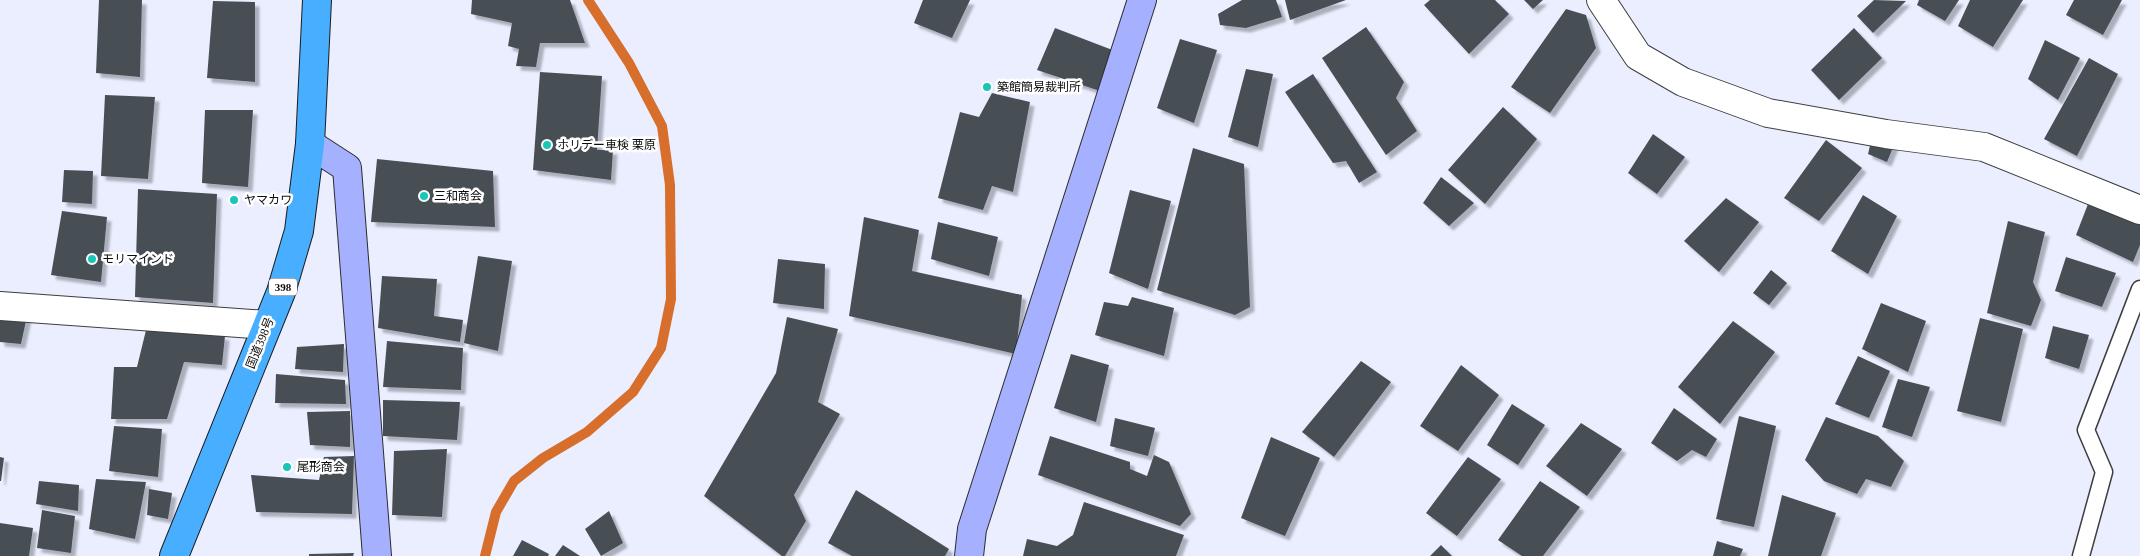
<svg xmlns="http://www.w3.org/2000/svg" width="2140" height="556" font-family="'Times New Roman','Noto Sans JP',serif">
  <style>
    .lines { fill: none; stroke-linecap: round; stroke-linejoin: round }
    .stream { stroke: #d76e2c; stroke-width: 10 }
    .building { fill: #475055; filter: url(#shadow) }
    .lane-casing { stroke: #3e3e3e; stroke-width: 19 }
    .street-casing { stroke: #3e3e3e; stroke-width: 30 }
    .secondary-casing { stroke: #2d2d2d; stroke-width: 30 }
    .highway-casing { stroke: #1c1c1c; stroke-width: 30 }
    .lane { stroke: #fff; stroke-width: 16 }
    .street { stroke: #fff; stroke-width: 28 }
    .secondary { stroke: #a5b0ff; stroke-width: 28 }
    .highway { stroke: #48aeff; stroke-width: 28 }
    .poi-dot { fill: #1ac5ba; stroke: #fff; stroke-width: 2 }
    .labels { text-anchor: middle; stroke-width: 5; stroke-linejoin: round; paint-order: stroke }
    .shield { fill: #fff; stroke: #545454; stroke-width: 1 }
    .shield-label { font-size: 11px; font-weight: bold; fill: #0b0b0b }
    .poi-label { font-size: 12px; fill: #0b0b0b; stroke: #fff; text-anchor: start }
    .street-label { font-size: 12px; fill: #0b0b0b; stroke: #fff }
  </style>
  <defs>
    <filter id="shadow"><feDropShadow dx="4.5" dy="4.5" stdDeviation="1" flood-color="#0004"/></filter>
  </defs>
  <rect width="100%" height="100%" fill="#eaeeff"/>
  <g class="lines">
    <path class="stream" d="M485,556l11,-44 18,-31 29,-23 44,-26 46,-40 28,-44 10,-49 -1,-114 -8,-59 -33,-63 -41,-63"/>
  </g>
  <path class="building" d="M99,0h43l-2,77 -44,-4z
    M472,0h98l15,43h-45l-4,24 -20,-1 3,-17 -11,-3 4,-23 -41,-9z
    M923,0h47l-18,38 -38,-15z
    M1242,0h34l6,17 -36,11 -26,-3 -2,-11z
    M1285,0h61l-56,20z
    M1430,0h65l14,14 -40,40 -45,-49z
    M1524,0h19l-10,9z
    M1874,0l32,1 -33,32 -16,-17z
    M1919,0h40l-14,21 -28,-16z
    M1970,0h53l-30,47 -35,-21z
    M2074,0h48l-19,35 -37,-20z
    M213,1l42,1v80l-48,-4z
    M1566,9l20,6 10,33 -46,65 -39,-26z
    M1366,27l38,55 -8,16 21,33 -31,24 -64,-97z
    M1055,28l60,23 -15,40 -63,-21z
    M1854,28l28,30 -43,42 -28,-30z
    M1180,39l37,11 -23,73 -37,-15z
    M2045,40l35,18 -22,42 -30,-21z
    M2089,58l29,16 -41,82 -33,-17z
    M1246,69l27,5 -15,73 -30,-10z
    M540,72l62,4 -5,74h16l-2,30 -78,-10z
    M1313,74l64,98 -18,11 -13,-22 -13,2 -48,-71z
    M992,93l38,9 -17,90 -21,-6 -9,24 -45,-12 22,-86 19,5z
    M105,95l50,2 -7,82 -47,-3z
    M1503,107l34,32 -52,65 -37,-34z
    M205,110h48l-5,77 -46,-4z
    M1653,134l32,23 -28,37 -29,-21z
    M1872,137l22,8 -7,17 -19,-8z
    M1826,140l36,28 -43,53 -35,-23z
    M1193,148l51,16 6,143 -15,8 -78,-25z
    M377,159l116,12 2,56 -124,-5z
    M64,170l29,1 -1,33 -30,-2z
    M1441,177l33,26 -25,23 -26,-23z
    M138,189l79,5 -4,109 -78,-6z
    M1130,190l41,11 -23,88 -39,-16z
    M1863,195l34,21 -29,58 -37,-23z
    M1726,198l33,24 -40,50 -35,-31z
    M2088,204l52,20v21l-7,17 -57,-27z
    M62,211l45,6 -6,65 -50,-7z
    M864,217l55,13 -7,41 110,24 -6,59 -167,-38z
    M2008,221l37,11 -12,50 8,18 -10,26 -44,-13z
    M938,222l60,15 -9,39 -58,-17z
    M478,256l34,5 -14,90 -34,-8z
    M2066,257l50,16 -14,34 -47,-16z
    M778,259l47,5 -1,45 -51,-6z
    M1771,270l16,13 -18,22 -16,-12z
    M382,276l55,3 -3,37 29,4 -3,22 -82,-14z
    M1132,297l42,11 -10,48 -69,-21 9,-33 24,4z
    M1881,303l45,18 -18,51 -46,-23z
    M0,313l27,3 -6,28 -21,-2z
    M787,317l51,12 -20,73 22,12 -46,81 12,26 -21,35h-3l-78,-60 72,-123z
    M1980,318l43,11 -22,93 -44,-11z
    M1733,321l42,31 -55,72 -42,-37z
    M148,322l77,14 -3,29 -38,-3 -17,57h-56l3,-52h23z
    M2053,326l36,9 -10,34 -34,-11z
    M387,341l76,7 -2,42 -78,-3z
    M344,344l-1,28 -48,-3 2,-22z
    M1071,354l38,11 -13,57 -42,-14z
    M1858,356l32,15 -21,47 -34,-14z
    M1361,361l30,21 -57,75 -32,-25z
    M1461,365l38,30 -41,56 -38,-25z
    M276,374l69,6 1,24 -71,-1z
    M1898,379l32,8 -18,50 -30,-10z
    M383,400l77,2 -3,38 -74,-4z
    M1512,404l33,21 -27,40 -31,-20z
    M1674,408l43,31 -11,18 -14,-7 -15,11 -26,-18z
    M350,411v36l-40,-2 -3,-33z
    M1739,416l37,10 -22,101 -38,-8z
    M1826,417l52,19 26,25 -13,26 -25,-8 -9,15 -33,-13 -19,-21z
    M1115,418l40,10 -7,28 -38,-10z
    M1581,423l41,26 -35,47 -41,-30z
    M114,426l48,3 -4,48 -49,-6z
    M1050,436l80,26v7l17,7 7,-21 15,7 22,52 -11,12 -142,-51z
    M1271,437l49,21 -35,78 -44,-18z
    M447,449l-5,68 -50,-2 2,-64z
    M354,456l-2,58 -96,-2 -5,-37 68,5 5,-23z
    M0,457l4,1 -3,23h-1z
    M1468,457l33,22 -44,57 -31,-23z
    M96,479l50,3 -11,57 -46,-10z
    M39,481l40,4 -1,26 -42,-7z
    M1540,481l40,26 -37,49h-21l-24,-16z
    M149,489l23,4 -4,26 -21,-4z
    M856,490l93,59 -4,7h-93l-24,-13z
    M1782,495l54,18 -15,43h-53z
    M1084,502l100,33 -8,21h-153l4,-17 30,7 16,-11z
    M42,510l33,6 -4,37 -34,-5z
    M609,511l14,32 -22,13 -16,-27z
    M0,523l33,5 -4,28h-29z
    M522,540l27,14 -1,2h-35z
    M1717,541l26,8 -3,7h-27z
    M563,545l17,11h-25z
    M1441,545l11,11h-22z
    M354,553l-1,3h-44v-2z"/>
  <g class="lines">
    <defs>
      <path id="lane" d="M2081,556l23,-84 -18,-42 54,-141"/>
      <path id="street" d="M1601,0l37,56 45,26 85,31 118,21 98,13 156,63
        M0,306l267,19"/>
      <path id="secondary" d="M310,144l37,24 30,388
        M969,556l3,-27 170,-529"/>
      <path id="highway" d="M174,556l107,-264 18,-61 11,-87 7,-144"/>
    </defs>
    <use href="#lane" class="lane-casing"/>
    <use href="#street" class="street-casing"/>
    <use href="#secondary" class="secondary-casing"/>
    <use href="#highway" class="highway-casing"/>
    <use href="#lane" class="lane"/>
    <use href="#street" class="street"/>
    <use href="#secondary" class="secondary"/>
    <use href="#highway" class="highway"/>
  </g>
  <g class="poi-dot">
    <circle cx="987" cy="87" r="5"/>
    <circle cx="547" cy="145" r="5"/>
    <circle cx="424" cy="196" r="5"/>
    <circle cx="234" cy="200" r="5"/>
    <circle cx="92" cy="259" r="5"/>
    <circle cx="287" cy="467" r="5"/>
  </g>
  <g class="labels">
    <rect class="shield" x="269" y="278.5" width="28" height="17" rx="4"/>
    <g class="shield-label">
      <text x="283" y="291">398</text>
    </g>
    <g class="poi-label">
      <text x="997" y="91">築館簡易裁判所</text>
      <text x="557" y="149">ホリデー車検 栗原</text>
      <text x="434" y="200">三和商会</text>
      <text x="244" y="204">ヤマカワ</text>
      <text x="102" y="263">モリマインド</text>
      <text x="297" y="471">尾形商会</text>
    </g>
    <g class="street-label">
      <text transform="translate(260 343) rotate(-68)" y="4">国道398号</text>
    </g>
  </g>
</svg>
